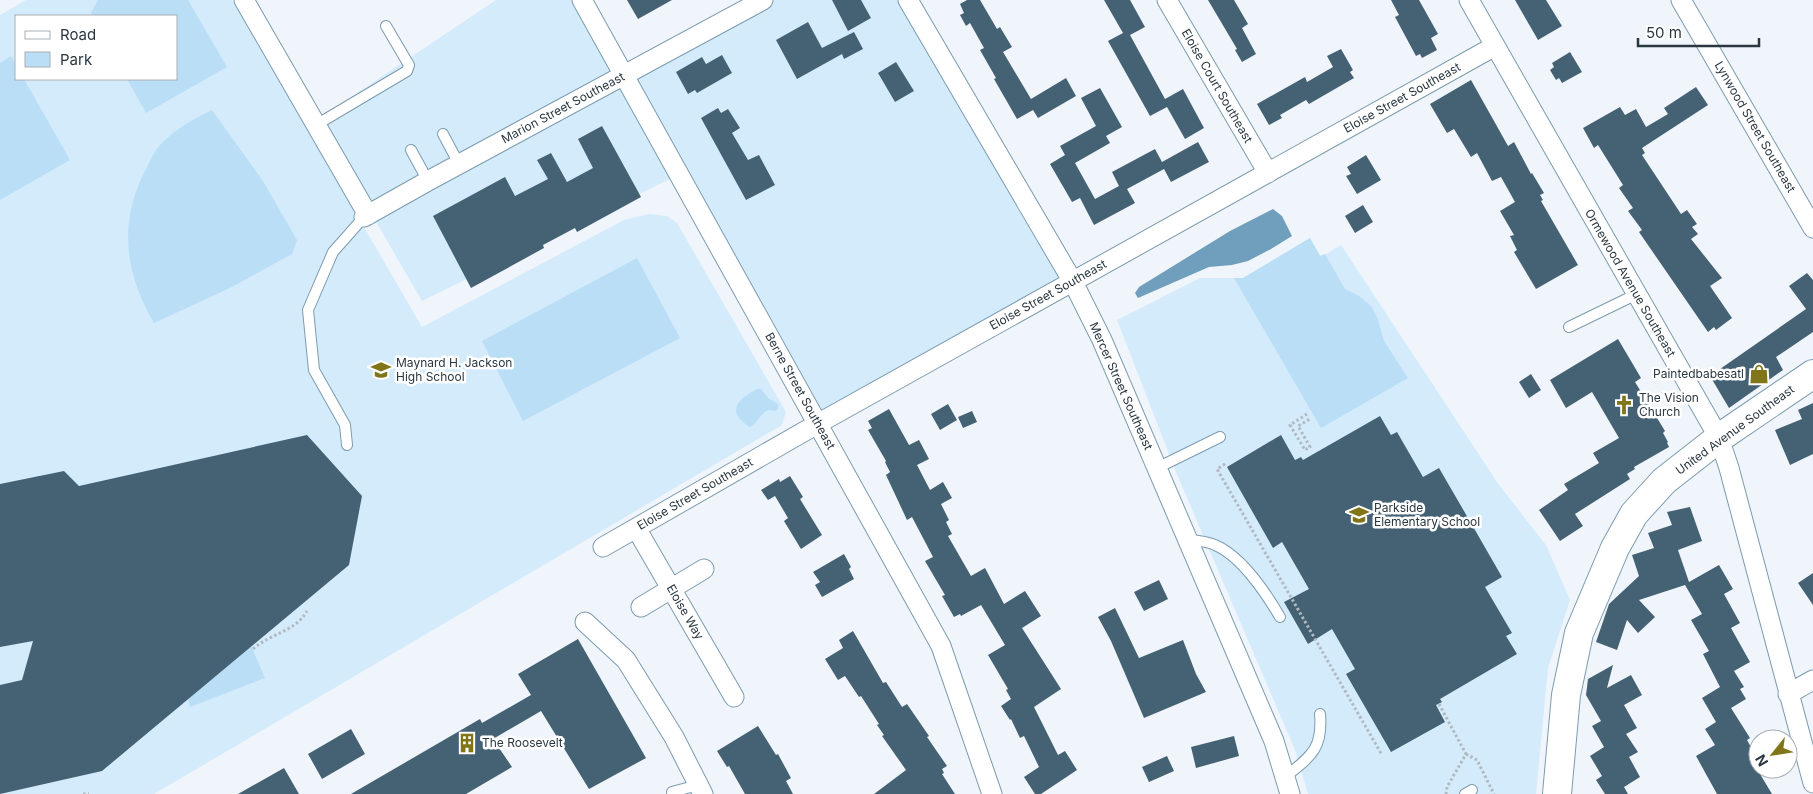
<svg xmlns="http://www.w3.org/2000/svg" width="1813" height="794" font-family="Inter,sans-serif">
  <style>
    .built { fill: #d4ebfc; fill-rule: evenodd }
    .green { fill: #b9def6 }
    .water { fill: #709fbd }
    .building { fill: #456274 }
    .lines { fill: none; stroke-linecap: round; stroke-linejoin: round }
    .lane-casing { stroke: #7c9baf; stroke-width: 12 }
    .street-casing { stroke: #7c9baf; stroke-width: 21 }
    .secondary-casing { stroke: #7c9baf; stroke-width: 30 }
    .path { stroke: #b1b9c0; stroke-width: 3; stroke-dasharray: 2.5 2.5; stroke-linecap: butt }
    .lane { stroke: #fff; stroke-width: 10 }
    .street { stroke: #fff; stroke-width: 19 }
    .secondary { stroke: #fff; stroke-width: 28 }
    .labels { text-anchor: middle; stroke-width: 5; stroke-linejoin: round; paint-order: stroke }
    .street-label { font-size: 12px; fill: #2a3740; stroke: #fff }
    .poi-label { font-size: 12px; fill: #2a3740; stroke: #fff; text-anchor: start }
  </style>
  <rect width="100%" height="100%" fill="#eff5fa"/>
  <path class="built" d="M26,0h206l190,327 202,-107 25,-6 18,2 10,7 109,189 -4,13 -628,369h-154v-779zM16,16h160v63h-160z
    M496,0h85l36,73 146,-73h147l163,281 -256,138 -141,-243 -254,125 -105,-181z
    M1310,238l11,19 20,-12 158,240 47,60 24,55 -22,68 -12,126h-228l-13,-44 -119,-278 -59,-152 83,-42h43z"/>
  <path class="green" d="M98,0h90l39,67 -81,46 -19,-34h49v-63h-83l-2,-3z
    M11,56l5,9v14h8l46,81 -70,40v-137z
    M212,110l51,71 34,59 -5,14 -62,34 -76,35c-30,-51 -36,-103 -7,-156 4,-8 8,-17 14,-23 16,-16 31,-24 51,-34z
    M1310,238l10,18 5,-2 20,35 14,7 12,10 6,11 7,24 24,37 -87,50 -87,-150h9z
    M637,258l43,80 -157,83 -41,-80z
    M757,389h4l7,9 10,6v5l-3,2 -7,-1c-8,4 -11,14 -18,17 -24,-15 -14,-27 7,-38z
    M239,618l26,60 -75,29 -16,-64z"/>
  <path class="water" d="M1273,209l9,7 10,20 -21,13 -23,12 -16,4 -23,2 -71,31 -3,-5 4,-6 91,-56z"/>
  <path class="building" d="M627,0h45l-34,19z
    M832,0h29l10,18 -23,13z
    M967,0h13l17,29 3,-2 12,20 -9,5 28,47 35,-21 10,18 -38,22 -5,-8 -16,9 -23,-40 2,-1 -16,-28 4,-2 -14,-25 -4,3 -6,-11 4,-2 -4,-9z
    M1104,0h26l15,27 -15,8 35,64 18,-10 21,39 -19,11 -18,-32 -17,9 -42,-75 15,-8z
    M1208,0h26l14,24 -6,4 14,26 -14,8 -7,-12 2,-1z
    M1391,0h28l19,34 -7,4 6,12 -15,8 -2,-4 -4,2 -21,-39 4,-2z
    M1515,0h31l16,26 -24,14z
    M808,22l14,26 32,-16 9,17 -19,10 -2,-5 -45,25 -21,-39z
    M1341,49l12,21 -3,2 4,6 -45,26 -3,-4 -26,15 2,3 -13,7 -12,-21 48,-27 2,5 26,-15 -6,-11z
    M1570,52l12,20 -20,11 -3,-5 -3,2 -6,-10 4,-3 -2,-4z
    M722,55l10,18 -35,20 -2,-3 -7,4 -12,-22 26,-15 4,7z
    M896,62l18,29 -19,11 -17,-29z
    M1471,80l37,66 6,-4 17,32 1,-1 12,20 -4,2 3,5 -2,1 37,64 -42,24 -22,-37 3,-2 -7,-14 4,-1 -14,-24 15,-9 -14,-25 -9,4 -15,-28 -6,4 -17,-28 -7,4 -17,-29z
    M1696,87l12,18 -66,43 3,5 -3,2 39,59 6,-4 10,14 -5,3 6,7 -7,5 31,39 -12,8 22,32 -16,12 -2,-3 -6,5 -69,-100 3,-2 -14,-19 5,-3 -14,-20 4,-3 -25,-40 -4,3 -11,-20 37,-21 5,8 11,-6 10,18 22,-13 -4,-6z
    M1100,88l22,39 -16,9 4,7 -35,20 20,36 24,-13 -7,-14 43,-23 7,13 36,-20 11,20 -38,20 -7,-13 -37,20 8,14 -41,22 -14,-27 -8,4 -22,-38 15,-9 -5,-9 36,-20 -15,-28z
    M718,108l3,5 7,-4 12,19 -8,5 16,27 11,-5 16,30 -29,15 -45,-82z
    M602,126l39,71 -64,35 -2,-4 -32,17 1,3 -73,40 -38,-72 72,-39 10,19 33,-17 -11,-19 14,-7 16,29 26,-14 -15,-29z
    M1366,155l15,25 -24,14 -11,-18 5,-2 -4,-7z
    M1363,205l10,17 -18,11 -10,-17z
    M1807,273l6,7v52l-37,25 7,13 -54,38 -19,-32 96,-67 -17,-23z
    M1618,339l23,39 -6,4 30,49 -2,2 5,9 -1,1 2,4 -35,20 1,2 -8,5 3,5 -55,35 8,12 -23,15 -21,-31 29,-20 -4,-6 35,-21 -6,-10 26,-15 -27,-46 -26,16 -16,-28z
    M1531,374l10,16 -12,8 -10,-16z
    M1813,403v51l-23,11 -15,-35 27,-11 -4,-9z
    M948,404l9,16 -17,10 -9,-16z
    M889,409l20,36 10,-5 10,19 -12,6 13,25 13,-8 9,16 -11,6 8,16 -3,2 6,12 -4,2 23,40 14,-8 19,36 21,-13 16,25 -19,12 39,61 -27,18 24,48 7,-4 12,19 -36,24h-6l-11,-17 15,-10 -15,-31 -4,2 -9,-19 -1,1 -9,-14 10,-7 -5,-9 2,-1 -20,-34 17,-10 -24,-40 -20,11 -1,-2 -6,3 -12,-21 3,-1 -20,-34 8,-4 -21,-40 -5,3 -21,-45 4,-3 -5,-10 1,-1 -18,-31 4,-2 -4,-7z
    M972,411l5,11 -14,6 -5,-11z
    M1380,416l11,19 6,-3 26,45 16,-9 36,62 27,47 -17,10 27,46 -6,3 11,18 -77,45 2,3 -6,3 9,17 -54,30 -45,-78 9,-5 -23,-40 -24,15 -24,-42 25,-13 -27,-47 -9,6 -46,-81 54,-32 14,25 6,-3 2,3z
    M307,435l55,61 -13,69 -247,206 -102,23v-109l22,-5 11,-39 -33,6v-163l64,-13 15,15z
    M790,476l13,21 -3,2 22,36 -21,14 -17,-28 4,-3 -13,-22 -7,4 -7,-10 18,-11 1,3z
    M1690,507l12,34 -24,9 11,32 30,-17 14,24 -9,5 16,29 -9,5 19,34 -16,9 10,16 -4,2 6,10 -15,9 19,30 -3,2 11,20v9h5l1,3 -4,2 12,20h-55l-21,-38 19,-11 -10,-16 11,-7 -14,-24 18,-11 -17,-33 6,-3 -18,-31 11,-6 -17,-29 -46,15 16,17 -17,16 -11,-13 -10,30 -21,-8 13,-38 30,-28 -7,-21 22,-7 -6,-15 24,-8 -5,-13z
    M844,554l7,13 -2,2 5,10 -32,18 -7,-12 5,-3 -7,-10z
    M1813,573v32l-15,-22z
    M1159,580l9,19 -24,12 -10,-19z
    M1115,608l24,50 44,-18 13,34 10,18 -62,26 -33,-77 -13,-24z
    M853,631l30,52 3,-1 16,25 5,-3 22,32 -2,1 20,29 -5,3 2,4 -2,1 13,20h-81l32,-24 -24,-34 2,-1 -7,-10 2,-1 -18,-28 -2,1 -14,-21 -7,4 -13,-21 18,-11 -4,-8z
    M578,639l68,119 -57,31 -48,-78 -48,28 19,28 -46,27h-115l129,-75 2,4 49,-28 -13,-21z
    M1613,665l-6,23 24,-13 11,20 -18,10 13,23 -11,6 12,18 -9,5 11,20 -16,10 4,7h-23l-9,-14 6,-4 -12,-20 14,-9 -12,-21 9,-5 -15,-26 2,-16z
    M758,726l18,29 2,-1 13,24 -5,3 7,13h-48l-16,-28 -2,1 -10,-16z
    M351,729l14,25 -43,25 -14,-25z
    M1234,736l5,20 -43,12 -5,-21z
    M1167,756l7,15 -25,11 -7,-15z
    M284,768l15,26h-61z"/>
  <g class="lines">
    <defs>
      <path id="lane" d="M316,125l91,-54 2,-6 -23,-39
        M443,134l16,30
        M411,150l17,31
        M1569,327l68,-33
        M347,445l-2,-20 -31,-55 -6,-60 25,-58 31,-35
        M1157,468l63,-31
        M1187,539c9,2 20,2 28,6 26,11 51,48 65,72
        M1285,777c26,-21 38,-28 35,-63
        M672,792l26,-7
        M1465,794l7,-4"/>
      <path id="street" d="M244,0l124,215
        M582,0l359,646 51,148
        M908,0l165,282 29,58 172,401 16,53
        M1167,0l101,173
        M1469,0l250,438 10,30 84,315
        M1681,0l132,228
        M364,217l64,-36 335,-181
        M636,528l98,169
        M603,547l216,-124 676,-377
        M641,607l63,-38
        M585,622l41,38 48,77 29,57
        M1788,694l25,-14"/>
      <path id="secondary" d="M1557,794l9,-99 13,-62 36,-85 19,-34 30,-33 55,-43 94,-64"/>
    </defs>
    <use href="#lane" class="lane-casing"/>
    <use href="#street" class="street-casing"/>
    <use href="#secondary" class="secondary-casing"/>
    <path class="path" d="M1307,414l-17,11 15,25 5,-3 -12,-21 12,-7
      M1225,464l-8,5 165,286
      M253,649c18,-16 42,-17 54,-38
      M1439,704l27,50 -19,33 -1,7
      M1466,754l11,6 17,34
      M83,794h6"/>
    <use href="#lane" class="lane"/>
    <use href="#street" class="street"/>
    <use href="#secondary" class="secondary"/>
  </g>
  <defs>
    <symbol id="school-bare" viewBox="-9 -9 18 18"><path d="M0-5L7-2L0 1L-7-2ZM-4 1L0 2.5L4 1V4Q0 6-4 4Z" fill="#807619" stroke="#fff" stroke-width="2.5" paint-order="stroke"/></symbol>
    <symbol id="shop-bare" viewBox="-9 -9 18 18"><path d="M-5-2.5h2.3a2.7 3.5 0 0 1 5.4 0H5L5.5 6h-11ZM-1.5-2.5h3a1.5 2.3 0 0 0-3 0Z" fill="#807619" stroke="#fff" stroke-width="2.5" paint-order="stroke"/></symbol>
    <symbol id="church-bare" viewBox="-9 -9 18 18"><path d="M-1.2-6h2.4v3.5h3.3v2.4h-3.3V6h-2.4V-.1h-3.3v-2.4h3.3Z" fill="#807619" stroke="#fff" stroke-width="2.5" paint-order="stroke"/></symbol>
    <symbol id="building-bare" viewBox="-9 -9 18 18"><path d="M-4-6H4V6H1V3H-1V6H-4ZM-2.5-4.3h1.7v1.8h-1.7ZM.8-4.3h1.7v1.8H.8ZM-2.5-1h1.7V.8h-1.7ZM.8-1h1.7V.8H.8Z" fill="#807619" stroke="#fff" stroke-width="2.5" paint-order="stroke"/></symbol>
  </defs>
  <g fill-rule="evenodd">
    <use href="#school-bare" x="367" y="356" width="28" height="28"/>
    <use href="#shop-bare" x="1745" y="360" width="28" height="28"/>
    <use href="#church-bare" x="1610" y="391" width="28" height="28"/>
    <use href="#school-bare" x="1345" y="501" width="28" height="28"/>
    <use href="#building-bare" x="453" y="729" width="28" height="28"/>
  </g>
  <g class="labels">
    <g class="street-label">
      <text transform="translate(1217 86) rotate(60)" y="4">Eloise Court Southeast</text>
      <text transform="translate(1402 98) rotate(-29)" y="4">Eloise Street Southeast</text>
      <text transform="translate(563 108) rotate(-28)" y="4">Marion Street Southeast</text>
      <text transform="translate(1755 127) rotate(60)" y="4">Lynwood Street Southeast</text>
      <text transform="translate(1630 283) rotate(60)" y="4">Ormewood Avenue Southeast</text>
      <text transform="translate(1048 295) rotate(-29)" y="4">Eloise Street Southeast</text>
      <text transform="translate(1121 386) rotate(66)" y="4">Mercer Street Southeast</text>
      <text transform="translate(800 391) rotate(61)" y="4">Berne Street Southeast</text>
      <text transform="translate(1735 430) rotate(-36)" y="4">United Avenue Southeast</text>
      <text transform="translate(695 494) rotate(-30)" y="4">Eloise Street Southeast</text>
      <text transform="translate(685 612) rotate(60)" y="4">Eloise Way</text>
    </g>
    <g class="poi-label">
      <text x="396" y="367">Maynard H. Jackson<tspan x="396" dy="14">High School</tspan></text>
      <text x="1744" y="378" text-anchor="end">Paintedbabesatl</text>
      <text x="1639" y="402">The Vision<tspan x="1639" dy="14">Church</tspan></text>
      <text x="1374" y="512">Parkside<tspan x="1374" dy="14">Elementary School</tspan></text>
      <text x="482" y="747">The Roosevelt</text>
    </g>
  </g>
  <rect x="15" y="15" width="162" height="65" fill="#ffffff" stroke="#aaafb3"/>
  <rect x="25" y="31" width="25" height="8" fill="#ffffff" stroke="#aaafb3"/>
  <text x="60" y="40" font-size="15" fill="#2a3740">Road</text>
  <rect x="25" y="52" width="25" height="15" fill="#b9def6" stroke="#aaafb3"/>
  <text x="60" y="65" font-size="15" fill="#2a3740">Park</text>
  <g transform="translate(1773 754) rotate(240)"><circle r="24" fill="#ffffff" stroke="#aaafb3"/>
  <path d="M0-4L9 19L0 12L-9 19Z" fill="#807619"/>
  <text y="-8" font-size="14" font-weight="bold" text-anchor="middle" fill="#2a3740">N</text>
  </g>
  <path d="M1638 38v8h121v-8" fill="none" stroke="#2a3740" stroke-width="2.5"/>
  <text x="1646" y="38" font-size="15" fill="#2a3740" stroke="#ffffff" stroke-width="4" paint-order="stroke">50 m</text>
</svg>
